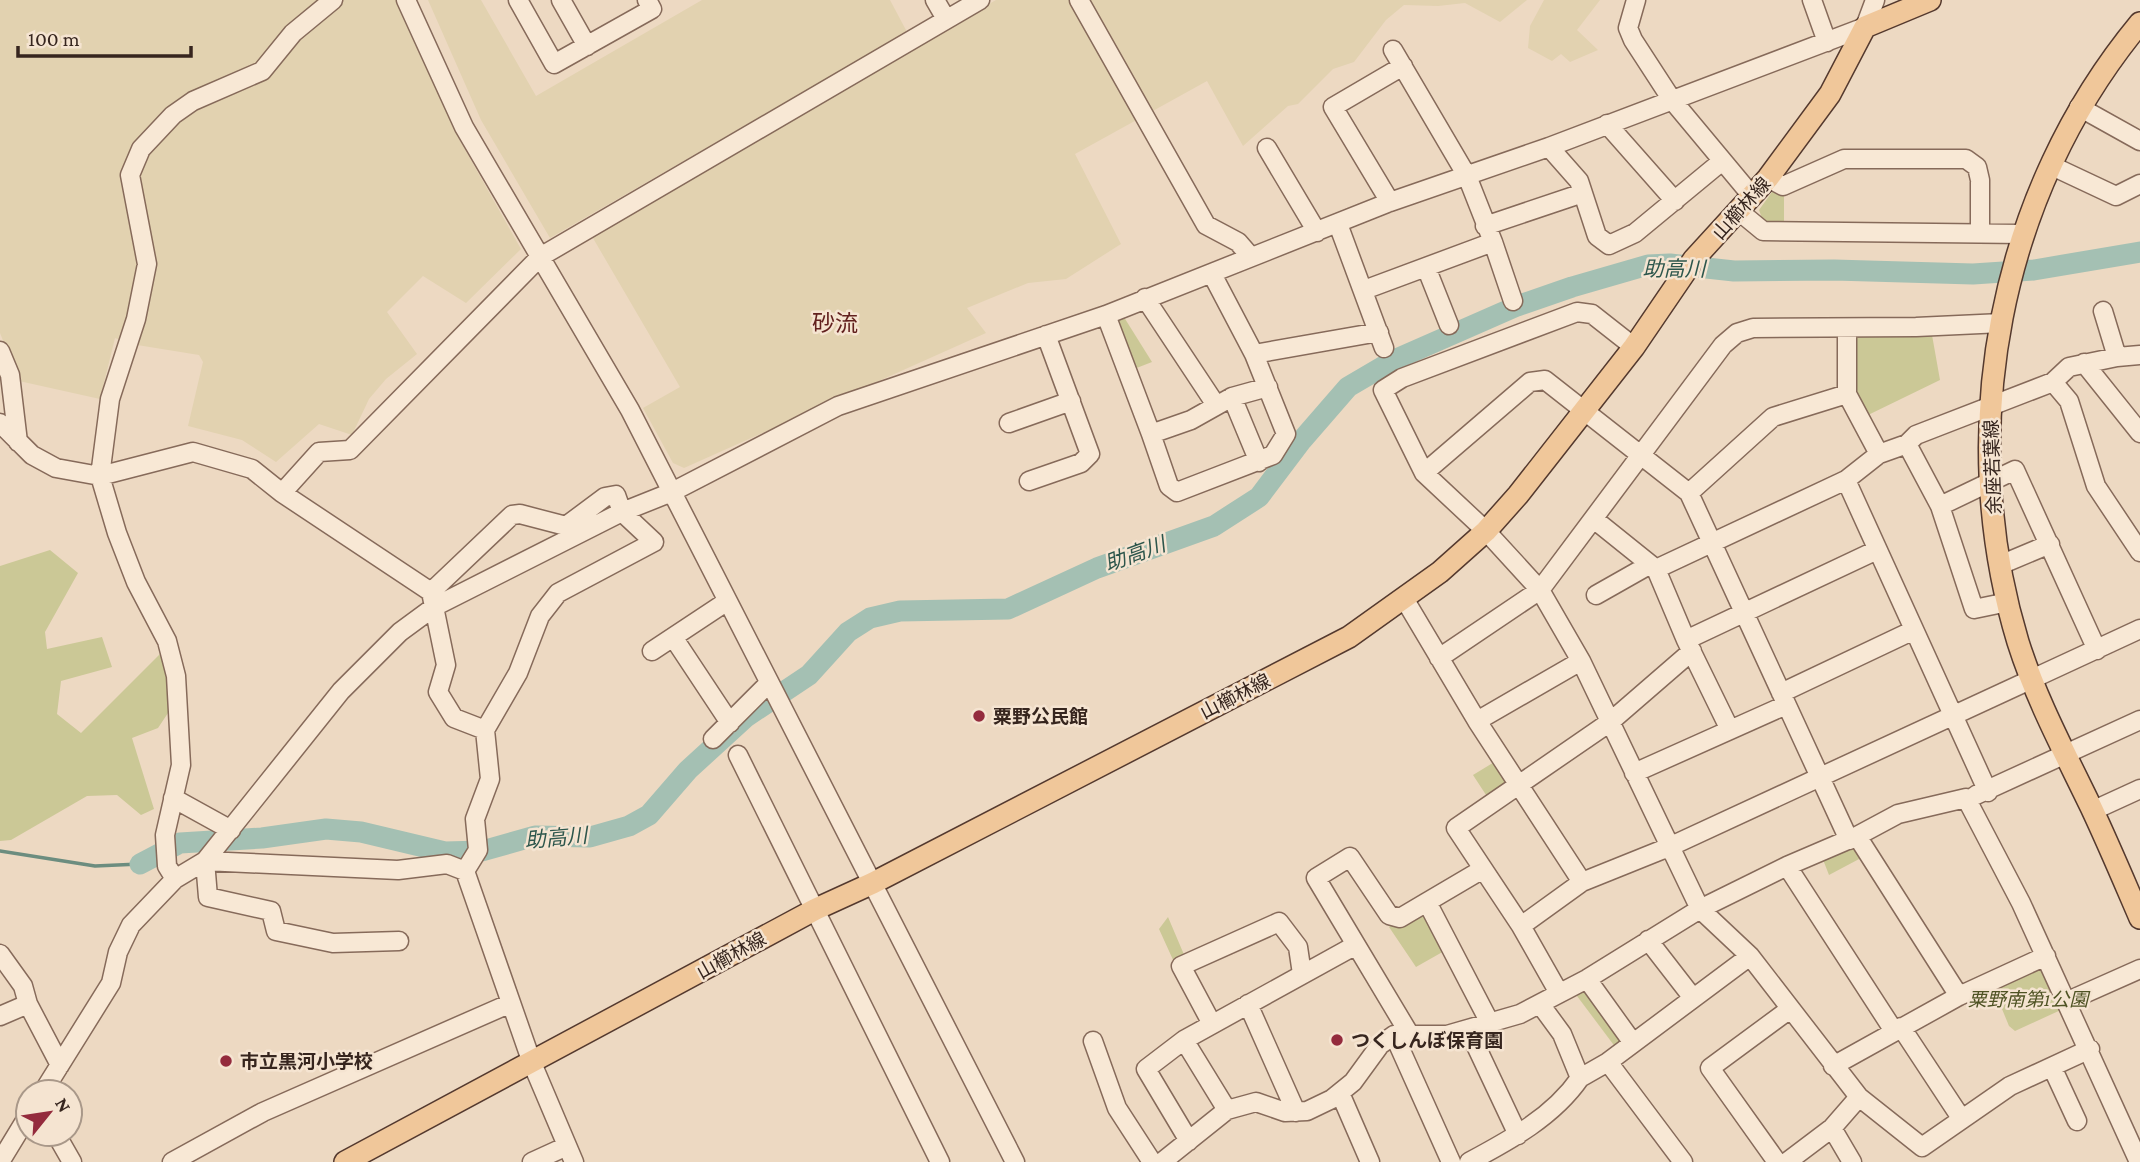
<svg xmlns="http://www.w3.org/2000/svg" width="2140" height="1162" font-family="'Crimson Pro','Noto Sans JP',serif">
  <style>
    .farmland { fill: #e2d2b0 }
    .green { fill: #cbc896 }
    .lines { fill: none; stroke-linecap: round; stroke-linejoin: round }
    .stream { stroke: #6c8d7f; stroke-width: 3.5 }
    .river { stroke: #a4c0b3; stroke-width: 21 }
    .minor-casing { stroke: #866a5a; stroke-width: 21 }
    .major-casing { stroke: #54392e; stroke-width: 24 }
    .minor { stroke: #f8e8d5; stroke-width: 18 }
    .major { stroke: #f0c79a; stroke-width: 21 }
    .poi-dot { fill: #942b3d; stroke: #f5e4d1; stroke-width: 2.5 }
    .labels { text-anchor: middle; stroke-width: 5; stroke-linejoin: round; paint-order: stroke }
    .street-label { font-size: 19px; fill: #36251e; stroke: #f5e4d1 }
    .poi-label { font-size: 19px; font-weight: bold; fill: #36251e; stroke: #f5e4d1; text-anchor: start }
    .park-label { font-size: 19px; font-style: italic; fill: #4f5324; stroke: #f5e4d1 }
    .water-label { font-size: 21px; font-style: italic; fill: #2d564c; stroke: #f5e4d1 }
    .quarter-label { font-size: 23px; fill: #62201e; stroke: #f5e4d1 }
  </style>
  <rect width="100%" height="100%" fill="#edd9c2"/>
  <path class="farmland" d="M0,0h398l60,137 63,112 -55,54 -43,-27 -36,36 30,42 -31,25 -17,20 -17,36 -33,-11 -43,38 -34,-22 -54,-14 15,-64 -4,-7 -68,-11 -16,-6 -15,61 -81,-18 -19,-48z
    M428,0h53l55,96 166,-96h188l17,32 -357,206 -69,-118z
    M996,0h531l-27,22 -35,-19 -27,3 -34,-1 -18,15 -32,42 -21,7 -35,35 -10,2 -45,40 -36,-65 -132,73 46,90 -55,35 -38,4 -61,25 19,25 -302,135 -11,-5 -30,-55 37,-21 -90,-154z
    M1544,0h56l-23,30 21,20 -28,12 -9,-8 -9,7 -24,-13 2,-22z"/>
  <path class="green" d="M1772,192l12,2v32l-20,-2 -5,-14z
    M1122,314l30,48 -18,7 -18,-52z
    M1932,335l8,45 -74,36 -16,-30 2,-44 6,-6z
    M50,550l28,23 -33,59 2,17 55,-12 10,30 -51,14 -4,33 24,19 82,-82 11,53 -16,24 -26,10 22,71 -13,6 -24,-20 -30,1 -76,44 -11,1v-275z
    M1496,761l13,21 -19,19 -17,-26z
    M1848,847l9,2 4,9 -32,17 -7,-18z
    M1417,911l9,2 20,37 -30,17 -27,-40z
    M1168,917l17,40 -11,5 -15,-33z
    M2038,967l8,4 17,38 -48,22 -6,-5 -16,-39z
    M1589,989l34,46 -2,10 -5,3 -42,-56z"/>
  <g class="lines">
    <path class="stream" d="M0,851l95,15 45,-2"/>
    <path class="river" d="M140,864l40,-21 82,-5 64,-9 35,3 84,20 37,-1 53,-15 55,1 39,-11 20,-11 39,-45 58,-53 63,-42 39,-43 22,-14 30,-7 108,-2 89,-41 117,-42 45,-29 43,-57 46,-53 46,-27 123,-54 55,-19 76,-22 22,-1 64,7 100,-1 139,4 61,-4 106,-18"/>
    <defs>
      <path id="minor" d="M406,0l58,127 166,283 385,752
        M518,0l36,64 98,-55 -5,-9
        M561,0l26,46
        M935,0l11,19
        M1079,0l127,225 32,17 13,15
        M1636,0l-8,28 5,12 39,60 80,96
        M1812,0l15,42
        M1393,50l74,126 26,66
        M2079,107l61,34
        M1607,124l68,77
        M1549,147l30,34 18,55 12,9 26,-12 86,-71
        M1267,148l50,84
        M2050,165l66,31 24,-12
        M1768,178l15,8 61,-27h122l11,8 3,13v52
        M1390,202l-57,-95 70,-41
        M1740,212l23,19 261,3
        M1338,224l46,124
        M1485,226l98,-33
        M1426,267l23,58
        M1212,274l42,80 32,80 -13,21 -96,37 -8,-6 -18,-52 40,-14 41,-23 27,65
        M1364,290l129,-48 20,59
        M1145,298l71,107
        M1106,315l45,119
        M1847,328v66l32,60
        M1634,347l-42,-33 -15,-2 -175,66 -19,12 41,83 62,58 54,59 41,71 119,248 50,47 109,141 63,50 88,-61 80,-37
        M0,351l10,24 8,67
        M1254,354l125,-22
        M2117,357l23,-2
        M2084,363l56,70
        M2053,382l16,19 27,85 44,66
        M1232,397l36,-10
        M0,423l32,32 24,13 44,8 93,-24 59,17 30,24 149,99 15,73 -8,27 16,26 31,12
        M1009,423l62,-22
        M1907,444l33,62 34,103 34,-7
        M1424,473l106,-91 15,-2 144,113 160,347
        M1846,480l142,312
        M1029,481l52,-18 9,-9 -44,-119
        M282,493l37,-41 31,-2 190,-193 440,-257
        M1689,493l84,-76 74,-23
        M1940,506l75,-36 82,180
        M1595,520l61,49 30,71 44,90
        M2000,565l50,-21
        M1656,569l190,-89 33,-26 28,-10 9,-9 137,-53 16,-15 48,-10 -14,-46
        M431,592l81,-77 8,-1 46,12 39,-29 11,-2 6,17 32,30 -96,51 -18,23 -22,57 -33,57 5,49 -15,40 3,31 -13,21 67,192 42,99
        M1596,595l53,-30
        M1405,600l72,121 105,161
        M673,637l57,86
        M1686,640l191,-90
        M652,651l74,-49
        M1692,651l-82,71 -154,106 65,98 61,-44 87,-35 471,-218
        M1439,658l101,-68 183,-245 14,-12 16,-5 163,-1 86,-4
        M1781,693l133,-63
        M1477,721l104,-60
        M713,739l56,-56
        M738,755l202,407
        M1634,773l152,-68
        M1976,795l164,-75
        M173,798l58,32
        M2092,811l48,-22
        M1787,866l107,165
        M1483,869l-56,33 64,123
        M175,879l-8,-13 -2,-31 16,-70 -5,-89 -9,-35 -31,-59 -19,-49 -17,-57 10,-77 26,-80 11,-55 -17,-89 11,-26 32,-34 20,-14 69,-30 31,-38 40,-33
        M1521,926l38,67
        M1648,940l45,58
        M399,941l-66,2 -57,-12 -5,-20 -63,-14 -3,-36 193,9 49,-6 18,7
        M0,954l23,32 5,18
        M1587,979l46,64
        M1959,996l87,-40
        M2068,1001l72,-32
        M1248,1004l48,108
        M0,1016l28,-12 32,61
        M1212,1024l-31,-58 98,-44 19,25 4,27
        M1901,1027l60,91
        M1469,1031l49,104
        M1394,1035l57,127
        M1410,1035l-94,-157 34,-21 39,58 11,3 27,-16
        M1184,1040l-38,29 43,72
        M1093,1041l24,67 35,54
        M1608,1062l75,100
        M1833,1066l126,-70 -102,-160
        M2052,1067l25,54
        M1580,1078l28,-16 142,-106
        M43,1092l68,-109 7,-31 13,-27 44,-46 30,-18 136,-170 59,-59 34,-25 188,-95 50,-20 166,-86 268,-91 284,-113 159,-55 316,-120 10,-27
        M1340,1093l30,69
        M1227,1110l-43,-70 172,-95
        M1832,1128l20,34
        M56,1134l16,28
        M0,1162l28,-46
        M172,1162l91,-50 248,-109
        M532,1162l35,-16
        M1162,1162l65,-52 29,-8 29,10 22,-1 25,-12 21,-17 27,-37 14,-10h53l73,-21 67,-35 113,-70 87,-43 70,-30 41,-22 68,-16 55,105 118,259
        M1469,1162c41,-22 84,-45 111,-84l-18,-44 -22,-30
        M1777,1162l-67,-94 80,-59
        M1787,1162l45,-34 27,-31"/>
      <path id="major" d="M2140,23c-141,170 -186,408 -122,619 18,57 47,111 73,165 17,36 33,74 49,111
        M345,1162l471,-253 57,-26 476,-246 91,-65 46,-41 32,-36 116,-148 60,-88 74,-81 62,-84 35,-67 65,-27"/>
    </defs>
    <use href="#minor" class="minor-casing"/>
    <use href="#major" class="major-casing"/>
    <use href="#minor" class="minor"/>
    <use href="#major" class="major"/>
  </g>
  <g class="poi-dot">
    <circle cx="979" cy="716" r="7"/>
    <circle cx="1337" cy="1040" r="7"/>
    <circle cx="226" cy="1061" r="7"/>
  </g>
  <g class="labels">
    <g class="street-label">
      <text transform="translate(1741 208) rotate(-48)" y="7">山櫛林線</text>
      <text transform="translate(1992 467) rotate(-92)" y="7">余座若葉線</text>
      <text transform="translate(1235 696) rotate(-27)" y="7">山櫛林線</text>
      <text transform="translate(731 955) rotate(-29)" y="7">山櫛林線</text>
    </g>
    <g class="poi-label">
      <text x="993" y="723">粟野公民館</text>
      <text x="1351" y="1047">つくしんぼ保育園</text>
      <text x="240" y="1068">市立黒河小学校</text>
    </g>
    <g class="park-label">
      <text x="2028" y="1006">粟野南第1公園</text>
    </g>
    <g class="water-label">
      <text x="1674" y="276">助高川</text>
      <text transform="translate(1135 554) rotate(-20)" y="7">助高川</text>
      <text transform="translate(556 838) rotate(-5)" y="7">助高川</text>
    </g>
    <g class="quarter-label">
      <text x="835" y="331">砂流</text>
    </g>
  </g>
  <g transform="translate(49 1113) rotate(60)"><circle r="33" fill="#f5e4d1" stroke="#a99889" stroke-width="2"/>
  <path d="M0-5L12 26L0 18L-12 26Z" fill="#942b3d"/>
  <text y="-10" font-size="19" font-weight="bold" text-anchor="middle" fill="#36251e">N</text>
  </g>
  <path d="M18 46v10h173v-10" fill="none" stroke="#36251e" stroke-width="3.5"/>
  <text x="28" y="46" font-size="21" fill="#36251e" stroke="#f5e4d1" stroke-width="5" paint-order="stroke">100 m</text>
</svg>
